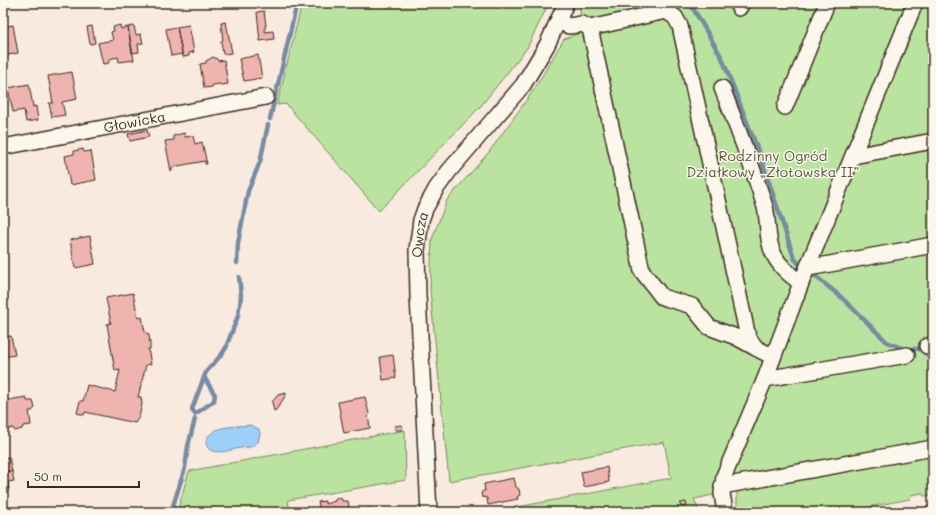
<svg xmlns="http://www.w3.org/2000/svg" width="936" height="515" font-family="Mali,sans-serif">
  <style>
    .green { fill: #bae39f; stroke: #7a865e }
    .water { fill: #9ecefa; stroke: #768ca2 }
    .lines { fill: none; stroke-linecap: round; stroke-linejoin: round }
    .stream { stroke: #768ca2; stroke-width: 4.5 }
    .building { fill: #efb4af; stroke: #3b2a1e }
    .minor-casing { stroke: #3b2a1e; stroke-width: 18 }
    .minor { stroke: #fbf7ec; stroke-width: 15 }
    .labels { text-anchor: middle; stroke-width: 3; stroke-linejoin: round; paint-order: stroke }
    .street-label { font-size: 14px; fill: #3b2a1e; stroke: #fbf7ec }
    .park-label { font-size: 14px; fill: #5b583e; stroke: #fbf7ec }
  </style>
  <rect width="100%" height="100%" fill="#f9eae0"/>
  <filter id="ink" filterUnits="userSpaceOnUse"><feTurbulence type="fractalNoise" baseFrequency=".025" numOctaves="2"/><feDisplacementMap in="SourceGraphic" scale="8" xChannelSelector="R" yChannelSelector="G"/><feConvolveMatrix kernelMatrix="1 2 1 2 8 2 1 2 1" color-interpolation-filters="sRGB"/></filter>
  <g filter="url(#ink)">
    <path class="green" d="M302,3h247l-22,45 -47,59 -101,104 -93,-107 -9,1z
      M580,3h353v492l-9,1 -2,-3 -11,2 -1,4 -68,13h-103l-2,-7v-15l-43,9 5,13h-208l180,-34 -7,-36 -215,39 -19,-191 2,-51 15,-39 42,-48 44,-61 31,-52 19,-7 -3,-21z
      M405,430l1,50 -118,20 2,12h-113l12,-41z
      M933,506v6h-34z"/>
    <path class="water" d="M250,425l9,4 1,5 -2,8c-2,1 -5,4 -8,5 -3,1 -6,0 -9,1 -9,1 -34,11 -35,-6 0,-4 4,-8 7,-10 7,-6 27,-6 37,-7z"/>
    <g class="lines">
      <path class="stream" d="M690,3l32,55 39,100
        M270,119l27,-116
        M762,161l32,97 7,8
        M237,263l1,-20 10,-52 12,-29 8,-37
        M814,275l27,22 46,45 17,7h15
        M239,277l2,18 -1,10
        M228,342l10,-26 1,-8
        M925,353l8,5
        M204,377l11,18 -1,5
        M214,401l-19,13 -3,-5 14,-37 16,-18 5,-8
        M171,512l14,-44 3,-22 7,-27"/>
    </g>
    <path class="building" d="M264,11l2,15h-1v6l8,-1 1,8 -14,2 -3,-29z
      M226,22l6,31 -9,1 -2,-13 2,-1 -2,-17z
      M13,25l5,28 -15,3v-29z
      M120,25l1,4 7,-2 6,33 -15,2 -1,-5 -9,2v4l-6,1 -5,-21 15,-3 -2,-8 3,-1 -1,-4z
      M189,25l5,27 -5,1v3l-6,1 -6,-30z
      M92,26l3,17 -5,1 -3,-17z
      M134,26l2,9 5,-1 2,9 -5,1 1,8 -7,1 -4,-26z
      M177,27l5,27 -11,2 -5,-27z
      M258,55l4,23 -18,3 -5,-22z
      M213,57l4,2 1,2 6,-1 4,24 -7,1 -2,-1 -6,1 -1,2 -8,1 -4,-24 6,-1v-2z
      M72,72l5,27 -15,3 3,13 -13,2 -3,-14h4l-5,-27z
      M29,84l4,23 3,-1 2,14 -12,2 -2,-12 -11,2 -5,-24z
      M147,130l2,7 -19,4 -2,-7z
      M184,133l1,4 8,-1 2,8 7,-2 5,22h-2v-3l-33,6v4h-1l-6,-30 9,-1 -1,-4z
      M83,149l1,3 7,-1 5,29 -26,5 -5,-29 9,-2v-3z
      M90,236l5,28 -20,4 -5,-28z
      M133,293l5,25 4,-1 3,15 4,3 1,8v6h-2l3,15 -5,1 -8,32h3l1,7 -3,13 -4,6 -50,-11 -1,3 -7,-2 3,-12h3l4,-16 28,7 5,-22 -5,1 -8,-47 4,-1 -5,-25z
      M11,336l4,19 -12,2v4v-24z
      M393,355l3,23 -13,2 -3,-23z
      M286,393v2l-10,15 -2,1 -2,-9 6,-7z
      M26,397l1,4h6l2,7 -3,3h-3l2,14 -8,1 -1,3 -7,2 -2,-3 -8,2 -2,-4v-25z
      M365,397l4,17 -1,1 2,13 -26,5 -6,-31z
      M402,425v5h-7v-4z
      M9,457l3,14 -9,1v-14z
      M607,467l2,15 -25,5 -3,-15z
      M12,471l2,10 -6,1 1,7 -6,1v-18z
      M514,478l2,9 3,2 1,6 -3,2 1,2 -30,6 -1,-7 -5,-1 -1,-4 2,-2h2l-1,-7z
      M341,498l1,3h6l2,11h-39l9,-2 -2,-8 7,-1v3l10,-3v-2z
      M686,502l1,4 -6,1 -1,-4z
      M371,508l1,4h-20z"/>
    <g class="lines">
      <defs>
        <g id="minor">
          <path d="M739,8l3,-5"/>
          <path d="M558,21l11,5 13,-2 8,4"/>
          <path d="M722,88c15,39 31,79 43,119 4,15 1,33 9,48 6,12 16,20 27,28"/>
          <path d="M785,107l42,-104"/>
          <path id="s1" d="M3,147l263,-50"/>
          <path d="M853,156l80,-15"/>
          <path d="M808,268l125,-23"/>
          <path d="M927,346h6"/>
          <path d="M756,348l-20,-11 -27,-10 -17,-21 -30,-9 -20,-26 -52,-243 76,-17 9,6 5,9 68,311 8,11 17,9"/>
          <path d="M765,379l142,-24"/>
          <path d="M722,486l211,-38"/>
          <path id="s2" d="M429,512l-11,-216 -1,-46 4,-30 4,-11 11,-20 13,-18 74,-86 24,-40 19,-42"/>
          <path d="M725,512l-3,-19 2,-17 41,-97 36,-96 114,-280"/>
        </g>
      </defs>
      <use href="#minor" class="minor-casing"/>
      <use href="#minor" class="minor"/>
    </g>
  </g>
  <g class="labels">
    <g class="street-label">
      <text dy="5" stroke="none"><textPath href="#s1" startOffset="134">Głowicka</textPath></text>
      <text dy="5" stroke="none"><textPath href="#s2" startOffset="278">Owcza</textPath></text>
    </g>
    <g class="park-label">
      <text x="773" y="161">Rodzinny Ogród<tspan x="773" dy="16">Działkowy „Złotowska II”</tspan></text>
    </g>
  </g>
  <rect width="936" height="515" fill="none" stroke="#fbf7ec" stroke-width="16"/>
  <rect x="8" y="8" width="920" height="499" fill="none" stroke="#3b2a1e" stroke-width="1.5" filter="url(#ink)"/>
  <path d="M28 481v6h111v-6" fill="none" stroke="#3b2a1e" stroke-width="2"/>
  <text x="34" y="481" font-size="12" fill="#3b2a1e" stroke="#fbf7ec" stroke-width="3" paint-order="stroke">50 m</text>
</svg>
